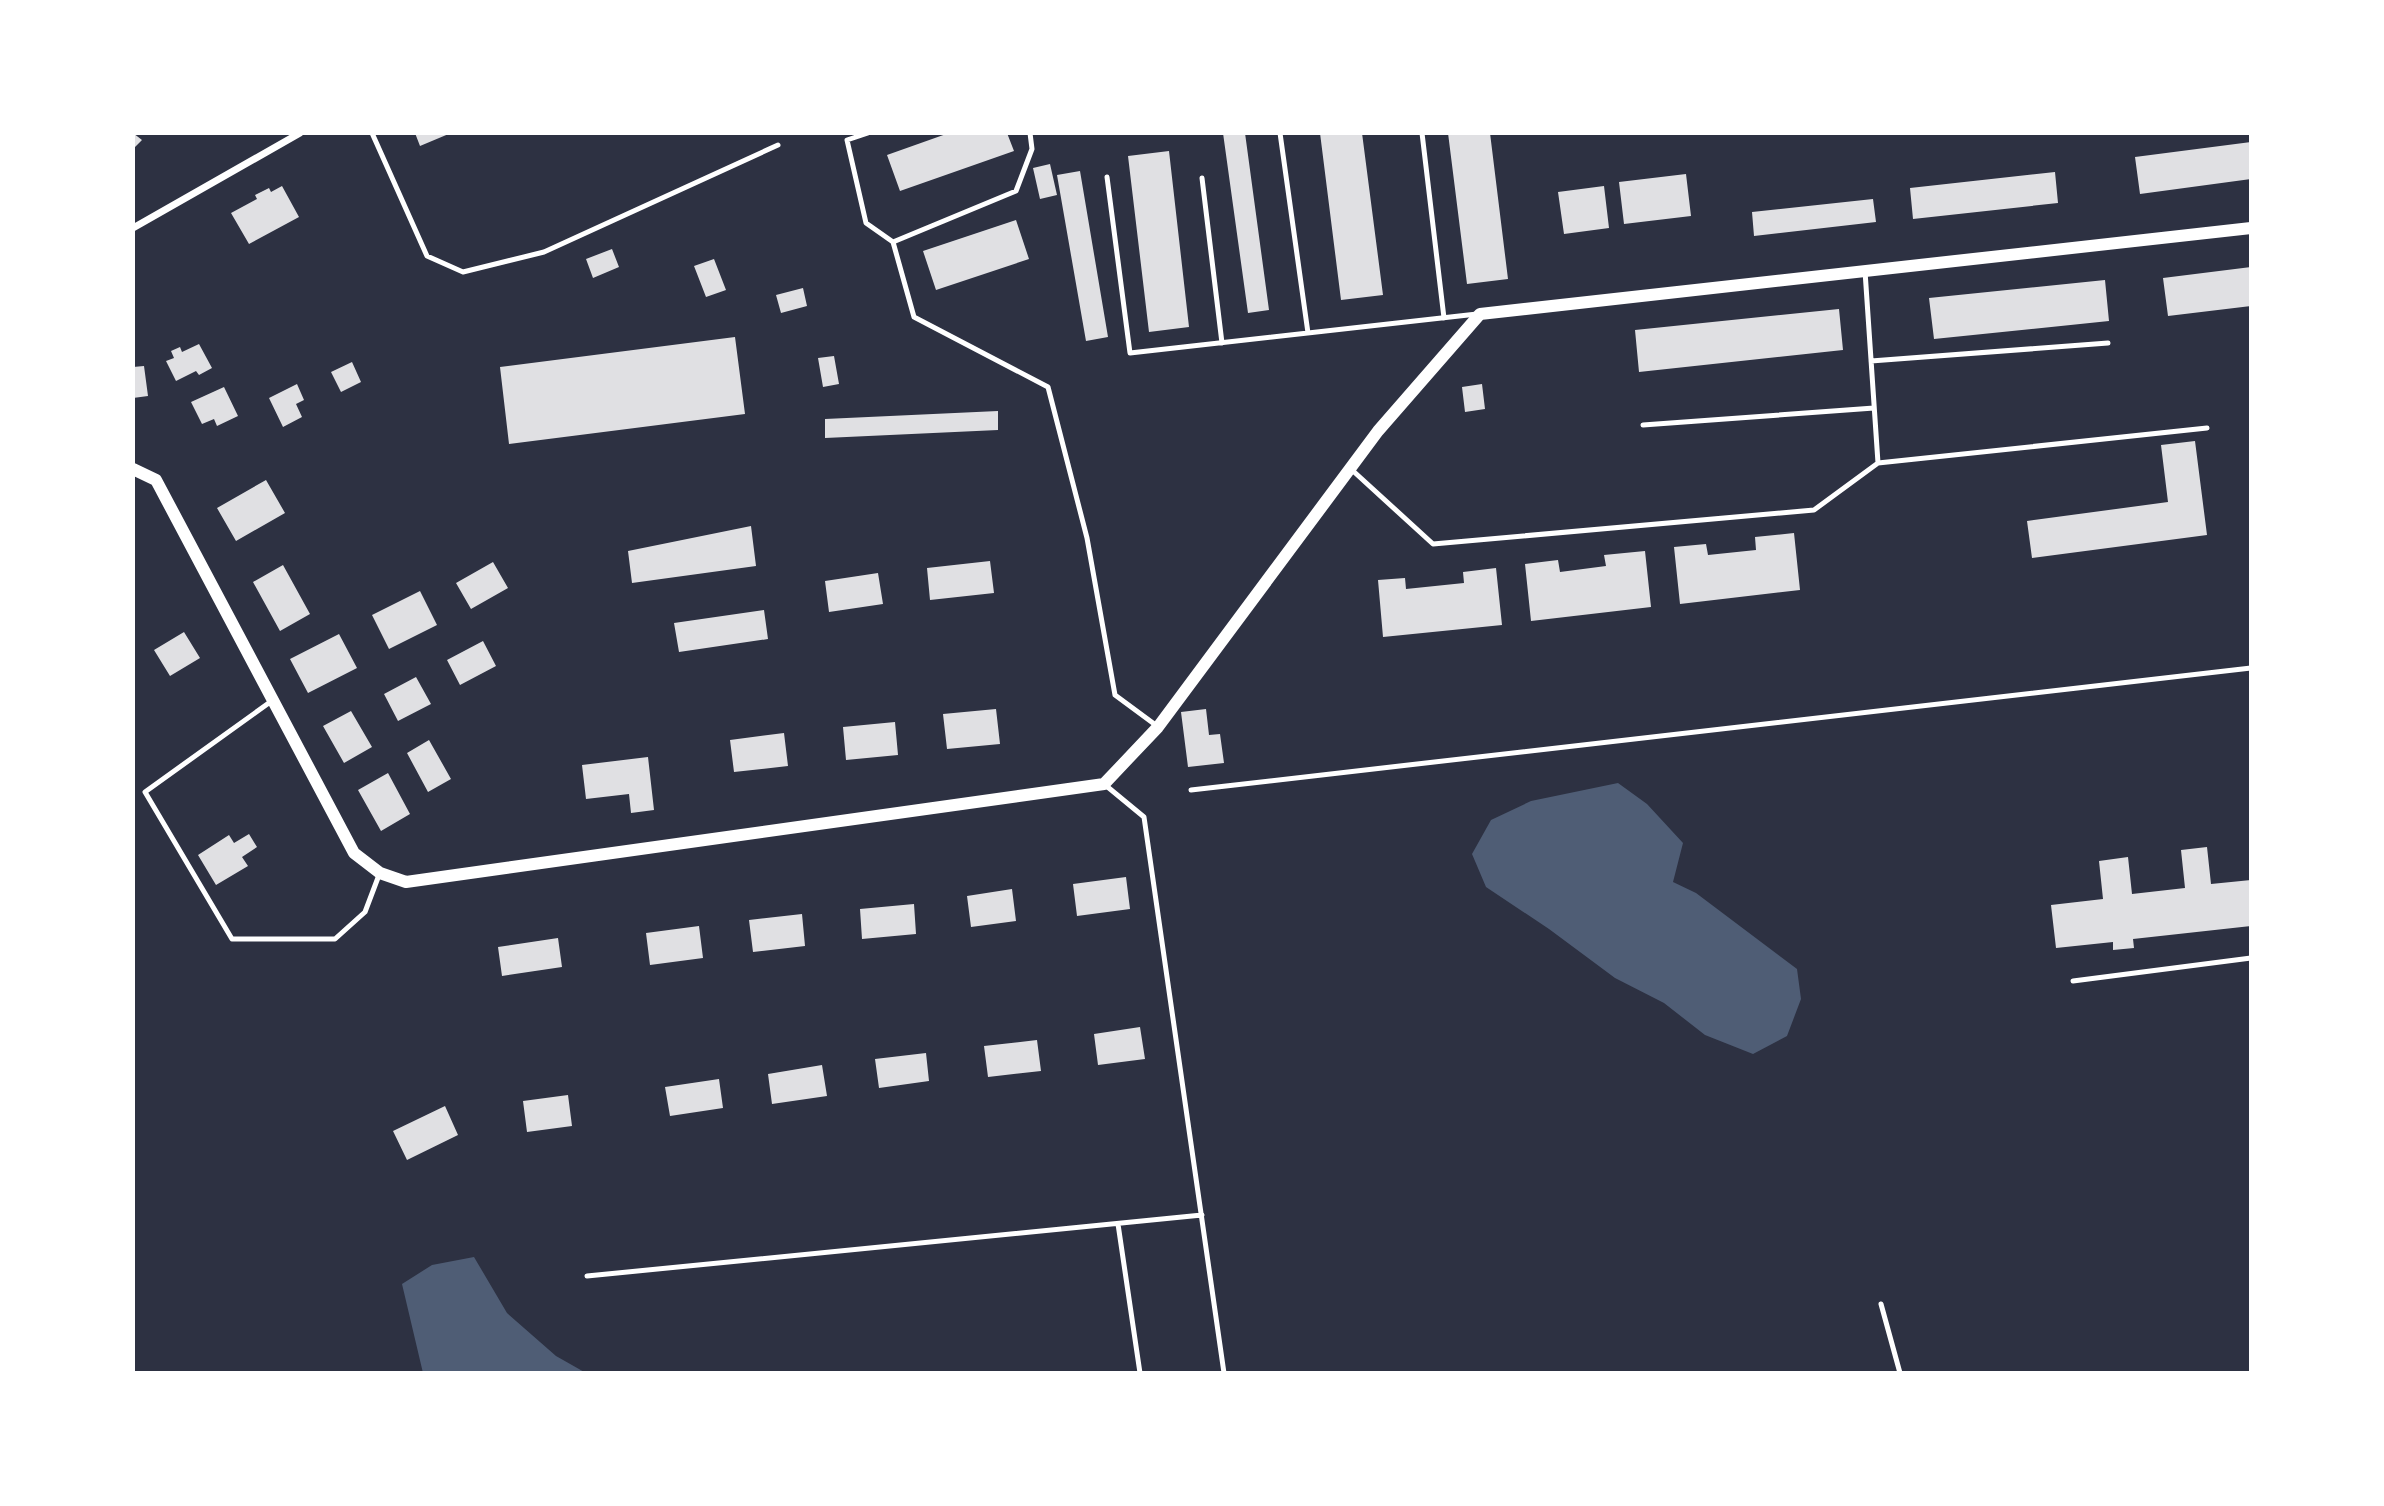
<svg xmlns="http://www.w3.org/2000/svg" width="2384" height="1506" font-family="'Open Sans',sans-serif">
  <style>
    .water { fill: #4f5d75 }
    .building { fill: #e0e0e3 }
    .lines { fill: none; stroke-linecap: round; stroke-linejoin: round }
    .service { stroke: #fff; stroke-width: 5 }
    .minor { stroke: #fff; stroke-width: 7 }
    .tertiary { stroke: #fff; stroke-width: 12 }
  </style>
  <rect width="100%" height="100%" fill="#2d3142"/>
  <path class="water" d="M1618,783l29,21 36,39 -10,39 23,11 101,76 4,30 -14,37 -34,18 -48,-19 -41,-32 -49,-25 -66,-49 -63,-42 -14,-33 19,-34 40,-19z
    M474,1257l33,56 49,43 30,17h-163l-21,-89 30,-19z"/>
  <path class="building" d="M133,133l9,7 -9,9z
    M415,133h36l-31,13z
    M949,133h58l7,18 -114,40 -13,-36z
    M1223,133h22l24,177 -21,3z
    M1320,133h42l21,162 -42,5z
    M1448,133h42l18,146 -41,5z
    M2251,142v37l-111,15 -5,-37z
    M1169,151l20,176 -40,5 -21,-176z
    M1050,164l7,31 -17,4 -7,-31z
    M1080,171l28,166 -22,4 -29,-166z
    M2055,172l3,31 -145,16 -3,-31z
    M1686,174l5,42 -67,8 -5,-42z
    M282,186l17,31 -50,27 -18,-31 26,-14 -2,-4 14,-7 2,4z
    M1604,186l5,42 -45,6 -6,-42z
    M1873,199l3,23 -122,14 -2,-24z
    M1016,220l13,39 -93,31 -13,-39z
    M612,249l7,18 -26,11 -7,-19z
    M714,259l12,31 -20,7 -12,-31z
    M2251,267v39l-83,10 -5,-38z
    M2105,280l4,41 -175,18 -5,-41z
    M803,288l4,18 -26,7 -5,-18z
    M1839,309l4,41 -204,22 -4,-42z
    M735,337l10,77 -236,30 -9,-77z
    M199,344l13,24 -13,7 -3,-4 -20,10 -10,-20 8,-3 -3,-7 9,-4 2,5z
    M834,356l5,28 -16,3 -5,-29z
    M352,362l9,20 -20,10 -10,-20z
    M144,366l4,30 -15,2v-31z
    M297,384l7,16 -8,4 6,13 -19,10 -14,-29z
    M1482,384l3,25 -20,3 -3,-25z
    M224,387l14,29 -21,10 -3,-7 -12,5 -11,-22z
    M998,411v19l-173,8v-19z
    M2195,441l12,94 -175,23 -5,-37 141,-19 -7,-57z
    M266,480l19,33 -49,28 -19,-33z
    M751,526l5,40 -124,17 -4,-32z
    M1794,533l6,57 -120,14 -6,-57 32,-3 2,11 48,-5 -1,-13z
    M1645,551l6,56 -120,14 -6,-57 33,-4 2,12 46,-6 -2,-11z
    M990,561l4,32 -64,7 -3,-32z
    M493,562l15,26 -37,21 -15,-26z
    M283,565l27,49 -30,17 -27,-49z
    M1496,568l6,57 -119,12 -5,-57 27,-2 1,11 58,-6 -1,-11z
    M878,573l5,31 -54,8 -4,-31z
    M420,591l17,34 -48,24 -17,-34z
    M764,610l4,29 -89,13 -5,-29z
    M184,632l16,26 -30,18 -16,-26z
    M339,634l18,34 -49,25 -18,-34z
    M483,641l13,25 -36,19 -13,-25z
    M416,677l15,27 -33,17 -14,-27z
    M996,709l4,35 -53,5 -4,-35z
    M1206,709l3,26 11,-1 4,29 -36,4 -7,-55z
    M351,711l21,36 -28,16 -21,-37z
    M895,722l3,33 -52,5 -3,-33z
    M784,733l4,33 -54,6 -4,-32z
    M429,740l22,39 -23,13 -21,-39z
    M648,757l6,53 -23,3 -2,-19 -43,5 -4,-34z
    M388,773l22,41 -29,17 -23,-41z
    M249,834l8,13 -15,10 6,9 -32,19 -18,-30 31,-20 5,8z
    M2207,847l4,37 40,-4v46l-118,13 1,9 -21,2v-8l-57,6 -5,-43 52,-6 -4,-38 29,-4 4,37 53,-6 -4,-38z
    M1126,877l4,32 -53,7 -4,-32z
    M1012,889l4,32 -45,6 -4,-31z
    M914,904l2,30 -54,5 -2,-30z
    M802,914l3,32 -52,6 -4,-32z
    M699,926l4,32 -53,7 -4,-32z
    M558,938l4,29 -60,9 -4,-29z
    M1140,1027l5,32 -47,6 -4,-31z
    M1037,1040l4,31 -53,6 -4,-31z
    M926,1053l3,28 -50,7 -4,-29z
    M822,1065l5,31 -55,8 -4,-30z
    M719,1079l4,29 -53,8 -5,-29z
    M568,1095l4,31 -45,6 -4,-31z
    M445,1106l13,29 -51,25 -14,-29z"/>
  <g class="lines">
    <path class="service" d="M372,133l55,123 36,16 81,-20 234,-107
      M868,133l-21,7 19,83 27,19
      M1030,133l2,16 -16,42 -123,51 21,75 134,70 39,151 28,157 42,31
      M1280,133l28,200
      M1422,133l22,185
      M1107,177l23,176 347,-39
      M1202,178l20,165
      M1865,271l13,192 329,-35
      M1871,361l237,-18
      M1643,425l231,-17
      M1352,470l81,74 381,-34 64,-47
      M273,700l-128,92 87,147h103l30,-27 14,-37
      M1104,784l40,33 80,556
      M1191,790l1060,-122
      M2073,981l178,-23
      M1118,1224l22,149
      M587,1276l615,-61
      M1881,1304l19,69"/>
    <path class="minor" d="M133,228l167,-95"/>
    <path class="tertiary" d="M133,469l23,11 198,373 26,20 26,9 698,-98 54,-57 220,-296 102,-117 771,-86"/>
  </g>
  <rect width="2384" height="1506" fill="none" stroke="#ffffff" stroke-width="270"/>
</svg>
